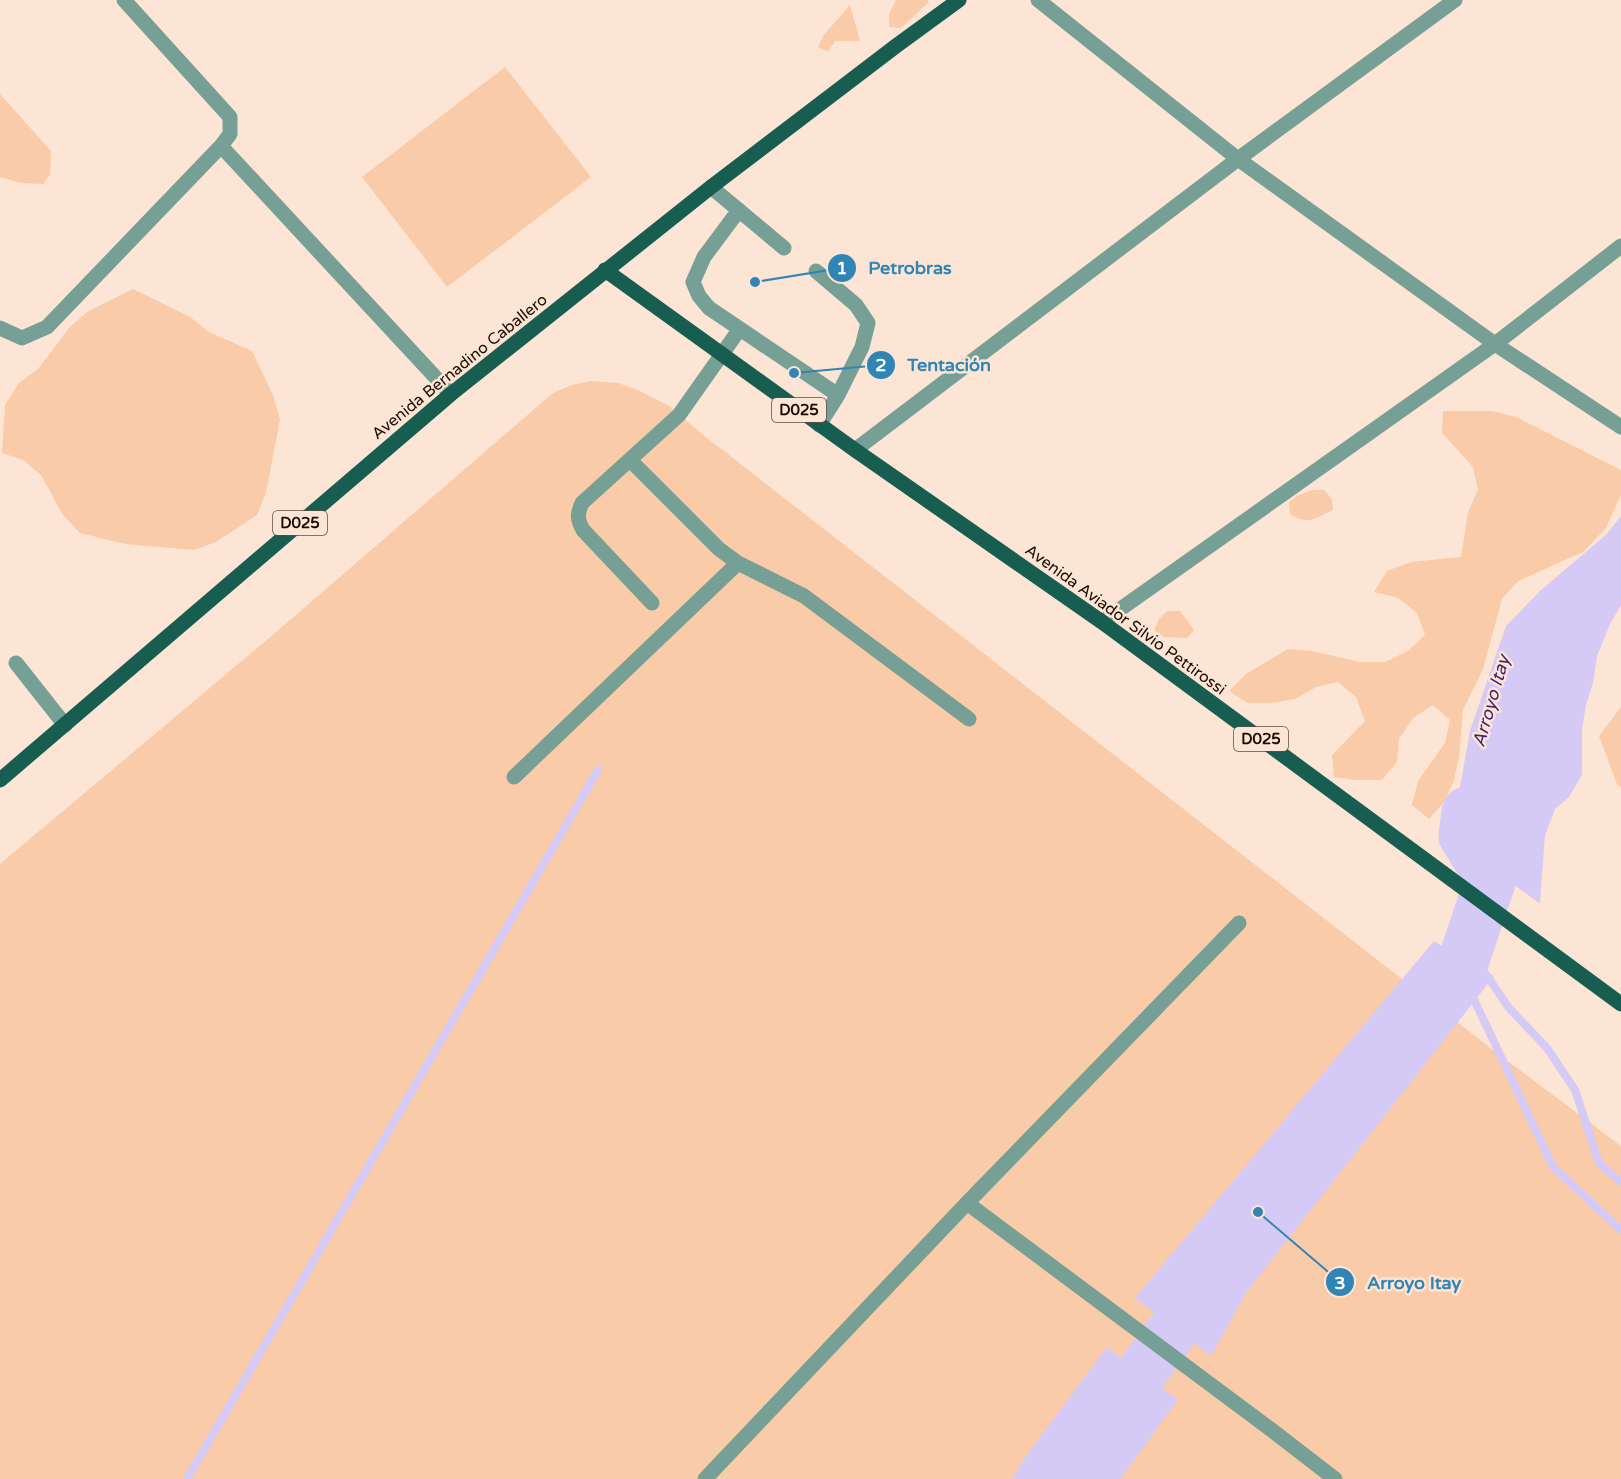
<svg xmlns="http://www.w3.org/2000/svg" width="1621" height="1479" font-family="'Varela Round',sans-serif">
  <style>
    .green { fill: #f9cba8 }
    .water { fill: #d5c9f5 }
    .pier { fill: #fce5d5 }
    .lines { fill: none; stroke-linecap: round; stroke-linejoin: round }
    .stream { stroke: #d5c9f5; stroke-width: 8 }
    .river { stroke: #d5c9f5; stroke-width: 51 }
    .lane { stroke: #769f95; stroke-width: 15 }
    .street { stroke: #769f95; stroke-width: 15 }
    .primary { stroke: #175d50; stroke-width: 15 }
    .labels { text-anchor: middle; stroke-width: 5; stroke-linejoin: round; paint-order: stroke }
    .shield { fill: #fce5d5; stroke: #604c40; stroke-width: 1.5 }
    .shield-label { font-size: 15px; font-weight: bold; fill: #1d0a00 }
    .street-label { font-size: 16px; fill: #1d0a00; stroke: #fce5d5 }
    .water-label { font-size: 18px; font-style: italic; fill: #411f71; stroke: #fce5d5 }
    .leader { fill: none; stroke: #3185b5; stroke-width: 2 }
    .callout-dot { fill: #3185b5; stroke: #fce5d5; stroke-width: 2 }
    .mark-label { font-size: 18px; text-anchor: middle; font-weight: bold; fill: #fff }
    .callout-label { font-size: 18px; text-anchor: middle; font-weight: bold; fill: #3185b5; stroke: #fce5d5; stroke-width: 5; stroke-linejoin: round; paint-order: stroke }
  </style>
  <rect width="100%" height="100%" fill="#fce5d5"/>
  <path class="green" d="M896,0h32v3l-27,25 -12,-1v-13z
    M850,5l10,36h-25l-7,11 -10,-5 5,-11z
    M505,67l86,110 -144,110 -85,-110z
    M0,94l51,57 -1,24 -7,9 -22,-1 -21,-6z
    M133,289l57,28 19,15 43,19 21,44 7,25 -14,72 -9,23 -41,27 -22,8 -69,-6 -45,-11 -17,-18 -22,-40 -18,-15 -21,-7 3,-48 14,-22 19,-14 31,-41 18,-16z
    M591,381l27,2 20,7 31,16 33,28 791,616 128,96v333h-1621v-615l268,-225 285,-246 19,-8z
    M1443,411h49l24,6 105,53v25l-15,33 -23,24 -65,29 -16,18 -19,70 -20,41 -4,47 -5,23 -10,22 -15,17 -17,-14 6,-24 27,-38 5,-23 -17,-15 -20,13 -14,21 -2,23 -15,18h-26l-22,-3 -2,-22 33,-34 -9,-24 -18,-15 -22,5 -21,12 -24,4h-23l-19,-12 17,-17 42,-25 24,2 48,11h25l23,-11 17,-16 -8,-22 -19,-15 -24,-6 13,-21 24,-9 50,-5 7,-45 10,-22 -5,-23 -31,-34z
    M1312,490h12l8,9 1,11c-18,8 -25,16 -43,4l-1,-12 10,-7z
    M1167,611h13l14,19 -7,8 -23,-1 -10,-7 5,-11z
    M1621,707v81l-4,-4 -18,-48z"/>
  <path class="water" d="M1621,516v89l-11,19 -13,32 -4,27 -7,22 -4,24v46l-13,22 -14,12 -10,26 -6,79 -89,-71 20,-112 36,-105 35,-36 65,-55z
    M1434,941l60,35 -248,317 -35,63 -76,-58z
    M1107,1347l71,53 -58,79h-108l11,-19z"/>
  <path class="pier" d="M1448,836l95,70 -1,10h-5l-89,-70 -1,-3z"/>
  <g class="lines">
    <path class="stream" d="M1468,948l41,60 38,40 28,42 24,73 22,19
      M1470,991l83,176 68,63
      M187,1479l411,-709"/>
    <path class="river" d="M1424,1015l36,-44 31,-92 -27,-43 3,-24
      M1064,1479l151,-207"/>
    <path class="lane" d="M711,187l73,61
      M739,210l-35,47 -11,25 6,14 10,12 129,87
      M816,271l40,34 12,18 -6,24 -24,48 -19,30
      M630,460l89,89 19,14 66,33 165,123
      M652,603l-69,-73c-6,-11 -6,-16 -1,-27l97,-88 60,-85
      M16,663l49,62
      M514,777l224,-214
      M967,1203l306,228 62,48
      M705,1479l262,-276 272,-280"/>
    <path class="street" d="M1038,0l200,159 257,185 126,83
      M221,146l230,248
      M0,328l22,10 25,-11 174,-181 9,-12v-17l-106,-117
      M855,450l383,-291 217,-159
      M1102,622l393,-278 126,-98"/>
    <path class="primary" d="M605,270l250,180 247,172 519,382
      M0,780l451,-386 260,-207 185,-141 63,-46"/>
  </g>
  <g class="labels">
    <g class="shield">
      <rect x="772" y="398" width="54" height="24" rx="4.5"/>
      <rect x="273" y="511" width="54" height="24" rx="4.5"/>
      <rect x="1234" y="727" width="54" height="24" rx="4.5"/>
    </g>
    <g class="shield-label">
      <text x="799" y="415">D025</text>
      <text x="300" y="528">D025</text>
      <text x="1261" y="744">D025</text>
    </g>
    <g class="street-label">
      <text transform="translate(459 366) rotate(-39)" y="6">Avenida Bernadino Caballero</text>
      <text transform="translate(1126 619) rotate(36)" y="6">Avenida Aviador Silvio Pettirossi</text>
    </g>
    <g class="water-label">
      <text transform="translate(1491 701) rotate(-74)" y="6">Arroyo Itay</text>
    </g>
  </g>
  <path class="leader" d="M755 282L842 268M794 373L881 365M1258 1212L1340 1282"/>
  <g class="callout-dot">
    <circle cx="755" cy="282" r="6"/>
    <circle cx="794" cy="373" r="6"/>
    <circle cx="1258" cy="1212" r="6"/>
    <circle cx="842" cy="268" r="15"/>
    <circle cx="881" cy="365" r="15"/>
    <circle cx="1340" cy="1282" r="15"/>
  </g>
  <g class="mark-label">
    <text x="842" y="274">1</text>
    <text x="881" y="371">2</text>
    <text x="1340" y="1289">3</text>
  </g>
  <g class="callout-label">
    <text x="910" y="274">Petrobras</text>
    <text x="949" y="371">Tentación</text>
    <text x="1414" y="1289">Arroyo Itay</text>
  </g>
</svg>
